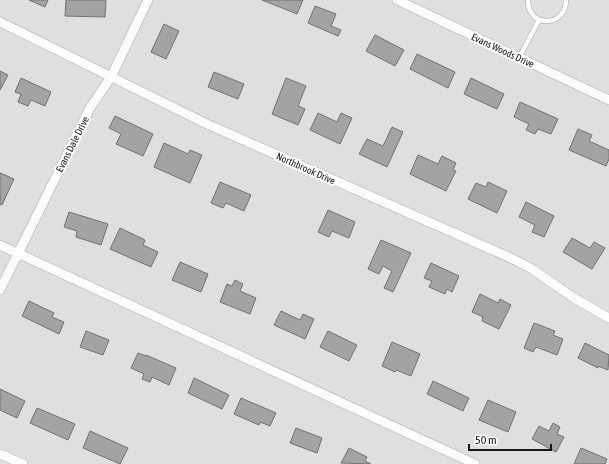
<svg xmlns="http://www.w3.org/2000/svg" width="609" height="464" font-family="'Asap Condensed',sans-serif">
  <style>
    .building { fill: #a1a4a1; stroke: #70726f }
    .lines { fill: none; stroke-linecap: round; stroke-linejoin: round }
    .lane-casing { stroke: #abadaa; stroke-width: 5.5 }
    .street-casing { stroke: #abadaa; stroke-width: 10 }
    .lane { stroke: #fff; stroke-width: 4.5 }
    .street { stroke: #fff; stroke-width: 9 }
    .labels { text-anchor: middle; stroke-width: 4; stroke-linejoin: round; paint-order: stroke }
    .street-label { font-size: 10px; fill: #161615; stroke: #fff }
  </style>
  <rect width="100%" height="100%" fill="#dde0dc"/>
  <path class="building" d="M29,0h19l-3,7z
    M66,0h40l-1,17 -40,-1z
    M262,0h41l-6,14z
    M315,6l21,8 -5,12 10,4 -3,6 -30,-13z
    M164,24l15,7 -13,28 -15,-7z
    M375,35l29,15 -9,16 -29,-15z
    M417,54l38,18 -7,16 -38,-19z
    M0,71l8,4 -8,15z
    M214,72l30,12 -6,15 -30,-12z
    M21,78l30,14 -6,14 -14,-6 -3,6 -10,-4 3,-8 -6,-2z
    M286,78l20,8 -8,20 7,3 -7,16 -26,-11z
    M471,78l33,16 -7,15 -33,-15z
    M520,102l38,17 -7,15 -13,-5 -3,5 -9,-4 3,-6 -15,-7z
    M318,113l19,9 4,-9 11,5 -12,26 -30,-14z
    M115,116l38,18 -10,22 -27,-12 5,-10 -12,-6z
    M392,127l11,5 -16,35 -28,-13 8,-15 16,7z
    M578,129l14,6 -3,6 20,9v9l-3,7 -37,-16z
    M164,143l24,11 2,-4 12,5 -12,28 -36,-16z
    M418,155l20,9 4,-8 14,7 -3,7 3,1 -10,20 -36,-17z
    M0,173l14,6 -12,26 -2,-1z
    M220,182l31,13 -7,16 -18,-8 -3,5 -12,-5z
    M488,182l19,9 -10,22 -29,-14 8,-16 10,4z
    M526,202l28,14 -10,21 -12,-5 3,-7 -16,-8z
    M328,210l27,12 -6,16 -17,-7 -3,6 -11,-5z
    M69,212l39,12 -7,21 -25,-8 1,-6 -13,-4z
    M120,228l25,12 -2,5 15,7 -7,15 -41,-18z
    M572,238l18,10 4,-6 11,6 -13,21 -29,-17z
    M381,240l30,13 -18,39 -9,-4 8,-17 -9,-5 -4,8 -11,-5z
    M180,262l28,12 -7,18 -29,-12z
    M431,263l28,13 -7,16 -5,-3 -2,5 -16,-7 3,-6 -8,-3z
    M235,280l8,4 -3,7 16,7 -6,16 -30,-12 7,-18 5,2z
    M480,294l18,9 2,-4 11,6 -12,24 -17,-8 1,-4 -11,-5z
    M29,301l25,12 -2,4 12,5 -5,12 -37,-18z
    M281,311l19,9 3,-6 11,5 -9,20 -31,-14z
    M534,323l21,8 -2,4 10,4 -6,16 -21,-8 -3,5 -9,-4z
    M86,331l23,9 -6,15 -23,-8z
    M328,331l29,14 -8,16 -29,-14z
    M392,342l28,12 -9,22 -15,-6 -1,2 -13,-6z
    M585,343l24,12 -1,15 -10,-4v2l-20,-10z
    M138,353l8,3v-1l30,13 -7,17 -17,-8 -2,5 -8,-3 2,-5 -13,-6z
    M194,378l35,17 -7,14 -34,-16z
    M433,381l36,17 -6,13 -36,-17z
    M0,389l25,12 -8,17 -17,-8z
    M241,398l35,15 -6,13 -10,-4 -1,3 -25,-11z
    M488,400l28,12 -8,20 -29,-12z
    M37,408l38,16 -7,16 -38,-17z
    M553,423l7,4 -3,7 7,3 -8,15 -24,-13 7,-13 10,5z
    M296,428l26,10 -5,15 -27,-10z
    M90,431l38,17 -8,16 -37,-16z
    M349,448l18,9 -2,4 6,3 -30,-1z
    M581,448l26,11 -2,5h-31z"/>
  <g class="lines">
    <defs>
      <path id="lane" d="M528,0c-1,28 38,28 38,0
        M519,58l20,-38"/>
      <path id="street" d="M397,0l212,100
        M0,22l207,102 306,135 19,10 42,29 35,20
        M0,245l475,219
        M0,290l90,-182 21,-31 37,-77
        M0,454l23,10"/>
    </defs>
    <use href="#lane" class="lane-casing"/>
    <use href="#street" class="street-casing"/>
    <use href="#lane" class="lane"/>
    <use href="#street" class="street"/>
  </g>
  <g class="labels">
    <g class="street-label">
      <text transform="translate(503 50) rotate(25)" y="4">Evans Woods Drive</text>
      <text transform="translate(72 144) rotate(-63)" y="4">Evans Dale Drive</text>
      <text transform="translate(306 168) rotate(24)" y="4">Northbrook Drive</text>
    </g>
  </g>
  <path d="M469 444v6h82v-6" fill="none" stroke="#161615" stroke-width="2"/>
  <text x="475" y="444" font-size="12" fill="#161615" stroke="#ffffff" stroke-width="3" paint-order="stroke">50 m</text>
</svg>
